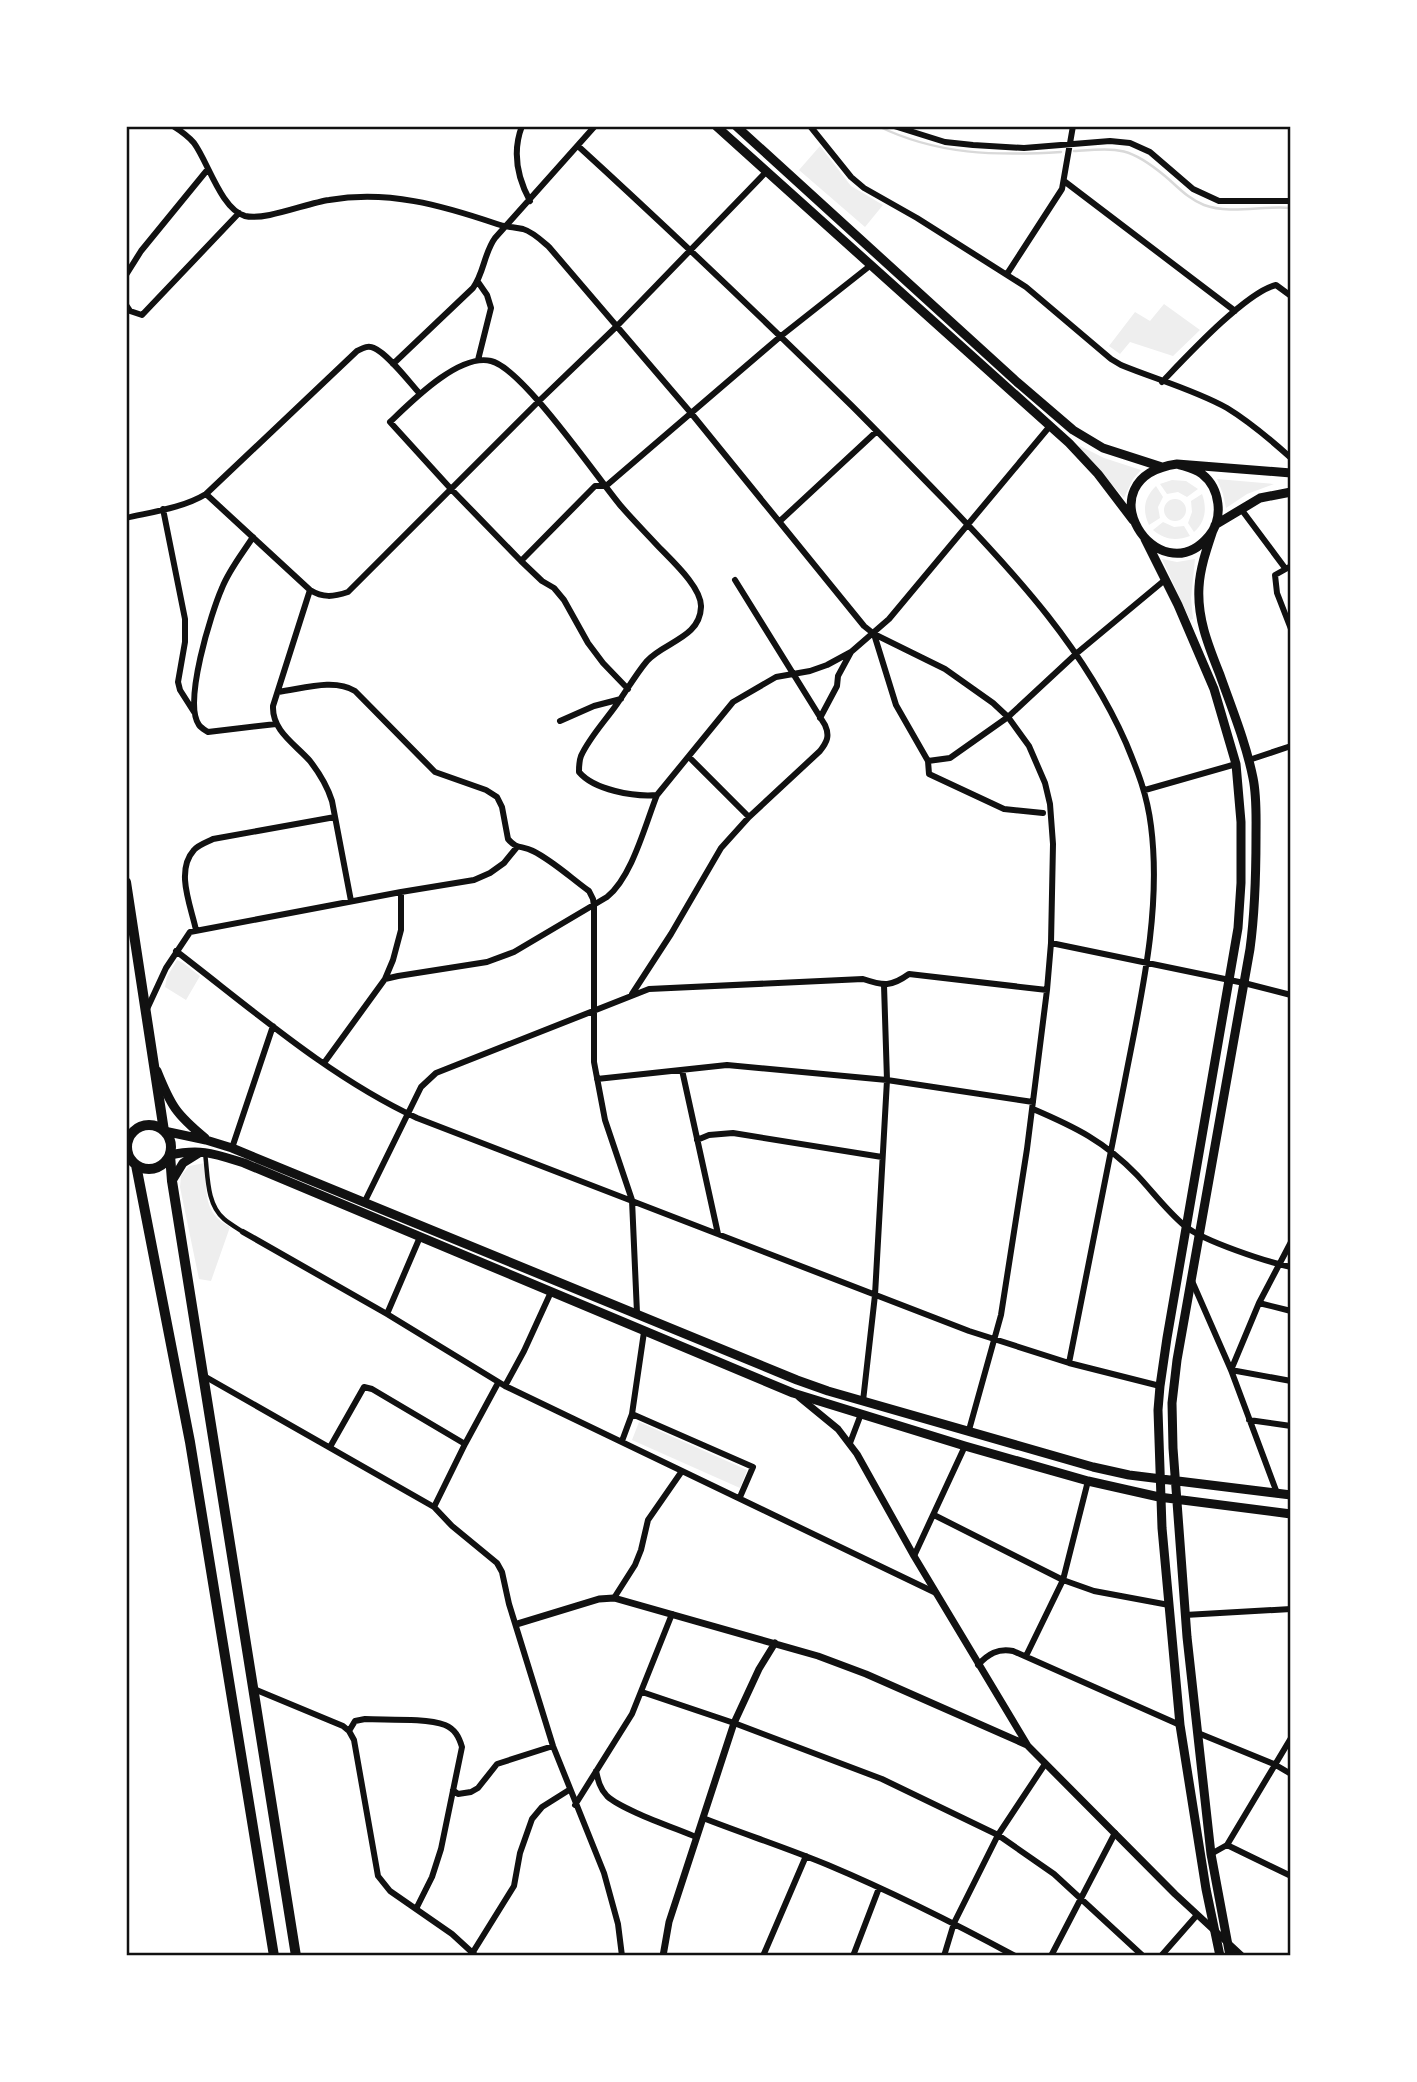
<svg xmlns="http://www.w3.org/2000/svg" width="1417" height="2082" font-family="Jost,sans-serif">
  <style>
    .green { fill: #eee }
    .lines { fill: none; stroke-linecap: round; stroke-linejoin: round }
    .stream { stroke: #d9d9d9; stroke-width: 2.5 }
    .pedestrian { stroke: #111; stroke-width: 4.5 }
    .minor { stroke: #111; stroke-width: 6 }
    .tertiary { stroke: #111; stroke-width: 7 }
    .secondary { stroke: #111; stroke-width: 9 }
    .trunk { stroke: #111; stroke-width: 10 }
    .neatline { fill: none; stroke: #111; stroke-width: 2.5 }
  </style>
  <rect width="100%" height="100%" fill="#fff"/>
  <path class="green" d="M820,146l31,40 32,19 -18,22 -66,-57z
    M1164,304l36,26 -27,26 -43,-14 -10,12 -11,-8 26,-34 15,9z
    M1080,446l24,12 37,12 -8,9 -9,19 -45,-50z
    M1217,479l57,5 -27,10 -21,14 -3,-14z
    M1172,480l14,1 12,8 -11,8 -9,-5 -11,2 -7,-10z
    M1156,486l7,11 -5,10 2,11 -11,7c-7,-15 -5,-27 7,-39z
    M1202,494c5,13 4,28 -8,38l-6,-9 4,-11 -1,-11z
    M1164 510a11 11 0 1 1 22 0a11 11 0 1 1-22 0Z
    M1163,522l11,5 10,-1 6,10c-14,5 -25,4 -37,-6z
    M1162,559l15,3 18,-3 -4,39 2,21 -3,1z
    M177,960l6,3 17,13 -14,24 -21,-13 2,-10z
    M205,1163c2,27 -3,50 25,64l-19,54 -12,-2 -19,-92 1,-11 8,-10z
    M639,1422l108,48 -7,18 -108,-48z"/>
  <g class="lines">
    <path class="stream" d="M878,126c59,29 118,30 183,26
      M1074,151c44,-3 55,-5 91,25 12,10 23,23 39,29 27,10 59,0 87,3"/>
    <path class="pedestrian" d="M205,1153c3,21 1,51 19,66 6,5 13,9 19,13"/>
    <path class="minor" d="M173,126c8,5 15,10 21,17 14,19 27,66 51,73 20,5 62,-13 84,-16 59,-10 112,5 168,24 8,3 17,3 26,5 10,3 18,11 26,18l142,166 173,213 10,8 71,35 48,34 15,14 21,29 16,37 5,21 3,40 -2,99 -4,47 -20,159 -26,166 -32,115
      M522,126c-10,26 -5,51 8,75
      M810,126l41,51 13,11 53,30 109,69 85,72 10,6c34,14 74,25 106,43 23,14 44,32 64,50
      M894,126l51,16 28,3 51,3 86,-7 20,2 20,9 43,37 26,12h72
      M578,146c93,85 184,172 274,260 33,33 65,66 97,99 69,72 136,145 177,238 12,29 21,51 25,83 11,86 -11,175 -27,259 -18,93 -36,186 -55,278
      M1064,181l171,130
      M1007,274l55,-85 11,-63
      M126,275l15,-24 67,-82
      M478,282l9,13 4,13 -13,52
      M126,305l4,6 12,4 97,-102
      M393,364l80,-76c11,-15 11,-35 22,-50l100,-112
      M1162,382c24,-25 84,-90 114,-97l15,11
      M206,494l104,96c13,8 23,7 38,2l191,-191 78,-75 150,-155
      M163,509l22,110v23l-7,40 2,8 14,22
      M1241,509l44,59
      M126,518c26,-6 57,-10 80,-24l151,-143c6,-3 11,-6 17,-3 14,6 35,34 46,46
      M780,521l97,-90
      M253,537c-11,17 -24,33 -31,51 -11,25 -39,115 -23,137 2,3 6,5 9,7l68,-8
      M521,561l74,-75h11l175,-150 90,-71
      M1291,566l-16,9 2,18 14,36
      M310,590l-37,116c-1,25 22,38 37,55 10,13 17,24 22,40l19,100
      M874,634l22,71 32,56
      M628,689l-25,-26 -15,-20 -24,-43 -10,-12 -12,-7 -21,-20 -70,-72 -61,-67c21,-20 69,-69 101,-61 31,7 105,115 129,144 12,14 24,26 36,39 14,15 46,43 45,63 -1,31 -37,35 -54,54 -11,13 -20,29 -30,43 -12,17 -28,34 -36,52 -2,5 -2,11 -2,16 15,18 55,25 78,23l76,-93 43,-25 34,-6 17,-6 24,-13
      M278,692c24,-3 56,-14 77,-1l80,81 51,18 11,7 5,10 6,32c9,11 14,6 25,12 20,10 38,27 56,40l4,8 1,7v156l11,58 27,80 5,113
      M820,718l17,-32 1,-10 13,-24 38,-33 161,-193
      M560,721l34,-15 27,-7
      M689,757l60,60
      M1249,760l42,-14
      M1145,790l91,-26
      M1043,813l-39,-4 -75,-35 -1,-13 22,-3 58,-41 69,-64 89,-74
      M196,930c-5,-24 -21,-59 -2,-80 4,-5 13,-8 19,-11l122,-22
      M1051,943l193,40 47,12
      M176,951c77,59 153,126 241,167l552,213 100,32 91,23
      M385,979l8,-19 8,-30v-38
      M632,994l39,-60 50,-86 28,-31 71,-66c7,-9 10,-15 5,-26l-90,-145
      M147,1009l19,-41 24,-36 211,-40 73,-12 16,-7 14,-10 13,-16
      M324,1063l61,-84 13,-3 89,-14 27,-10 93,-55c25,-20 38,-72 50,-102
      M682,1070l36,164
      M597,1079l130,-14 160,15 146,22
      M1033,1109c42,18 71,32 104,66 16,17 30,36 48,51 18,15 82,36 106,41
      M697,1140l12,-5 24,-2 149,24
      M232,1148l41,-122
      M365,1201l56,-114 15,-14 213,-84 214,-10c21,7 28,8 46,-5l138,16
      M243,1232l144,82 118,72 431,207
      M1291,1242l-32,61 -28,67 60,11
      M1192,1281l39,89 46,123
      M1259,1303l32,8
      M387,1314l33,-77
      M204,1376l230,131 18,19 45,37 5,9 7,32 44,142 51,127 14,51 4,32
      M505,1386l19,-35 27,-59
      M863,1401l12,-106 12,-215 -3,-95
      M632,1414l121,53 -13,30
      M1249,1420l42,6
      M622,1441l10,-27 12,-82
      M850,1443l11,-29
      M330,1447l34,-60 8,2 93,55 33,-61
      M434,1507l31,-63
      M934,1515l129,65 31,11 75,14
      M914,1556l51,-110
      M614,1598l21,-33 6,-15 7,-30 34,-49
      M1185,1615l106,-6
      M1026,1656l37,-76 25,-99
      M978,1665c10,-11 20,-17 35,-14l167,74
      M254,1689l89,37 6,5 5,9 24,136 12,15 62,43 24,22
      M642,1692l92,31 148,56 116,56 56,39 89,82
      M349,1731l6,-10 10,-2c21,1 61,-1 80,6 10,4 14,12 17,22l-21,102 -9,28 -15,30
      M1198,1733l76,31 17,10
      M596,1771c2,9 4,18 11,25 15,14 68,32 89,41
      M453,1790l5,4 13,-2 7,-4 19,-24 56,-18
      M575,1805l57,-91 40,-100
      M703,1818c41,16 84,30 125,47 64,27 126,58 187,91
      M1227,1845l64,31
      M1211,1854l16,-9 64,-107
      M473,1952l41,-66 6,-33 12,-34 10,-12 27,-17
      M763,1956l43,-100
      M853,1956l26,-68
      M944,1956l10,-33 44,-88 47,-71
      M1051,1956l64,-123
      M1161,1956l36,-41"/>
    <path class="tertiary" d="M126,1141l2,-1
      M799,1397l39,32 19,25 57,102 114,190 147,148 67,62
      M517,1624l82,-25 15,-1 204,58 48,18 161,71
      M663,1956l6,-34 65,-199 25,-54 16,-26"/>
    <path class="secondary" d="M716,126l353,317 29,31 35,46
      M736,126l281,256 56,48 30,18 59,19
      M1177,464c9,3 17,4 25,10 18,14 22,44 7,62 -51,61 -128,-58 -32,-72l114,9
      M1215,525l45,-27 31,-6
      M1213,530c-6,18 -13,38 -14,57 -2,32 10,60 21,88 12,34 26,68 33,103 4,19 3,39 3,59 0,38 -1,75 -6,112l-73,411 -5,43 1,45 14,189 24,217 19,102
      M1145,539l33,66 36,84 22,75 5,58v61l-3,45 -71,410 -7,48 -2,24 4,118 18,197 26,164 14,67
      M157,1071c14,35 19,43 48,67
      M164,1131l42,9 26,8 565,232 31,11 265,76 36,8 162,20
      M170,1155c31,-7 45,-1 74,8l549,230 172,53 123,35 71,16 132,17
      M172,1181l11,-18 16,-10"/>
    <path class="trunk" d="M126,882l38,249
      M127 1147a22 22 0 1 1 44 0a22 22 0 1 1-44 0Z
      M170,1155l2,26 124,775
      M136,1165l54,277 84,514"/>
  </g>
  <rect width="1417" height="2082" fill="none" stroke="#ffffff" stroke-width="256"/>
  <rect x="128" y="128" width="1161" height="1826" class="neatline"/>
</svg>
